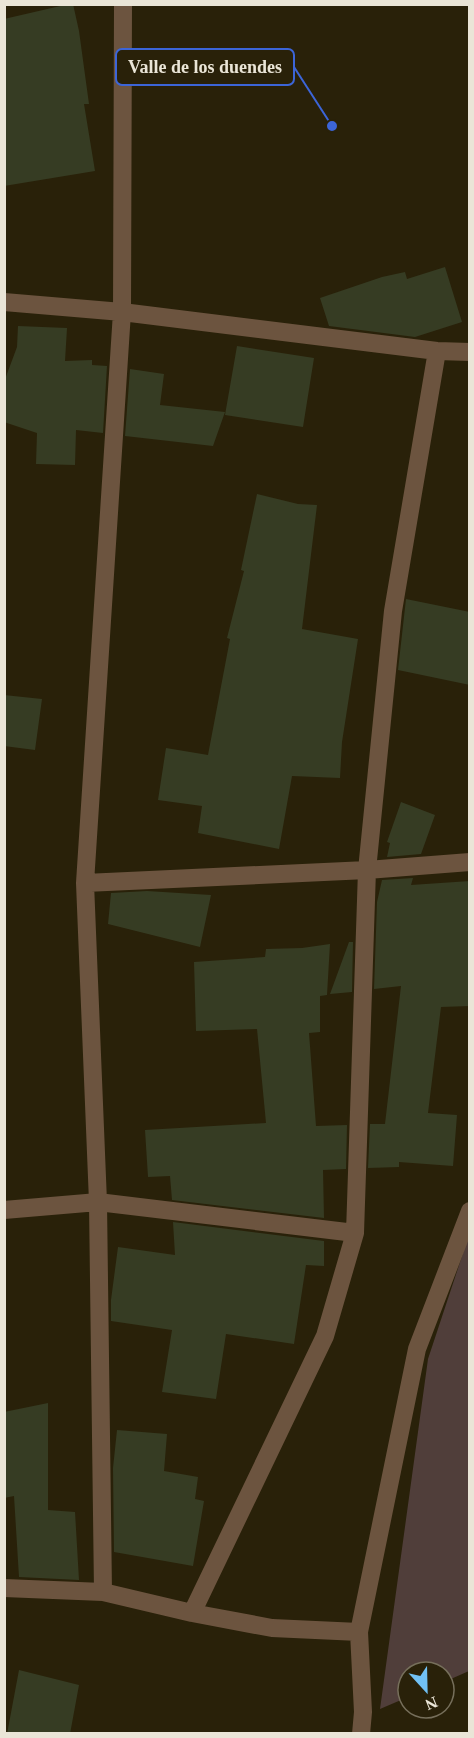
<svg xmlns="http://www.w3.org/2000/svg" width="474" height="1738" font-family="'Times New Roman',serif">
  <style>
    .green { fill: #503e3a }
    .building { fill: #363c23 }
    .lines { fill: none; stroke-linecap: round; stroke-linejoin: round }
    .minor { stroke: #6c543f; stroke-width: 18 }
    .leader { fill: none; stroke: #3c65d8; stroke-width: 2 }
    .callout-dot { fill: #3c65d8; stroke: #292109; stroke-width: 2 }
    .callout { fill: #292109; stroke: #3c65d8; stroke-width: 2 }
    .callout-label { font-size: 18px; text-anchor: middle; font-weight: bold; fill: #eae5d7 }
  </style>
  <rect width="100%" height="100%" fill="#292109"/>
  <path class="green" d="M469,1235v436l-25,11v-10h-36v25l-28,12 48,-350z"/>
  <path class="building" d="M69,4h4l6,27 10,73h-5l11,67 -91,15v-167z
    M445,267l17,55 -47,15 -86,-11 -9,-28 62,-21 23,-5 2,7z
    M18,326l49,2 -2,33 27,-1v5l15,1 -4,67 -27,-3 -1,35 -39,-1 1,-31 -33,-11v-40l13,-35z
    M237,346l77,12 -11,69 -78,-12z
    M130,369l34,5 -4,31 65,7 -12,34 -88,-10z
    M257,494l41,10 19,1 -15,124 56,10 -16,103 -2,36 -48,-2 -13,73 -81,-16 4,-27 -44,-6 8,-52 42,7 22,-116 -3,-1 17,-67 -3,-1z
    M406,599l64,13v73l-72,-15z
    M4,695l38,4 -7,51 -31,-4z
    M401,802l34,13 -14,39 -34,3 3,-14 -3,-1z
    M413,878l-2,7 59,-4v125l-29,1 -13,106 29,2 -4,51 -54,-4v5l-31,1 2,-44h15l16,-138 -27,3 3,-87 5,-22z
    M147,891l64,4 -11,52 -92,-23 3,-31z
    M349,942h4l-1,50 -22,2z
    M330,944l-3,51 -7,1v36l-11,1 7,93 31,-1 -1,44 -23,1 1,48 -152,-18 -2,-24 -22,1 -3,-47 121,-7 -9,-94 -61,2 -2,-69 71,-5 1,-8 36,-1z
    M173,1222l151,19v25l-18,-1 -12,79 -68,-10 -10,65 -54,-7 10,-62 -61,-9v-21l7,-53 57,8z
    M48,1403v107l27,2 4,68 -60,-3 -5,-81 -10,2v-86z
    M117,1430l50,4 -3,37 34,6 -3,22 9,2 -11,65 -79,-14 -1,-84z
    M19,1670l60,15 -9,49h-63z"/>
  <g class="lines">
    <path class="minor" d="M4,302l118,10 315,39 33,1
      M85,883l282,-13 103,-8
      M4,1210l94,-8 257,31 12,-363 26,-259 44,-260
      M4,1588l99,4 89,21 80,15 87,4
      M103,1592l-5,-390 -13,-319 37,-571 1,-308
      M192,1613l133,-277 30,-103
      M361,1734l2,-22 -4,-80 58,-283 53,-138"/>
  </g>
  <path class="leader" d="M332 126L294 67"/>
  <circle class="callout-dot" cx="332" cy="126" r="6"/>
  <rect class="callout" x="116" y="49" width="178" height="36" rx="6"/>
  <g class="callout-label">
    <text x="205" y="73">Valle de los duendes</text>
  </g>
  <rect width="474" height="1738" fill="none" stroke="#eae5d7" stroke-width="12"/>
  <g transform="translate(426 1690) rotate(158)"><circle r="28" fill="#292109" stroke="#766f5b" stroke-width="1.5"/>
  <path d="M0-4.5L10 22L0 15L-10 22Z" fill="#71c1f5"/>
  <text y="-9" font-size="16" font-weight="bold" text-anchor="middle" fill="#eae5d7">N</text>
  </g>
</svg>
